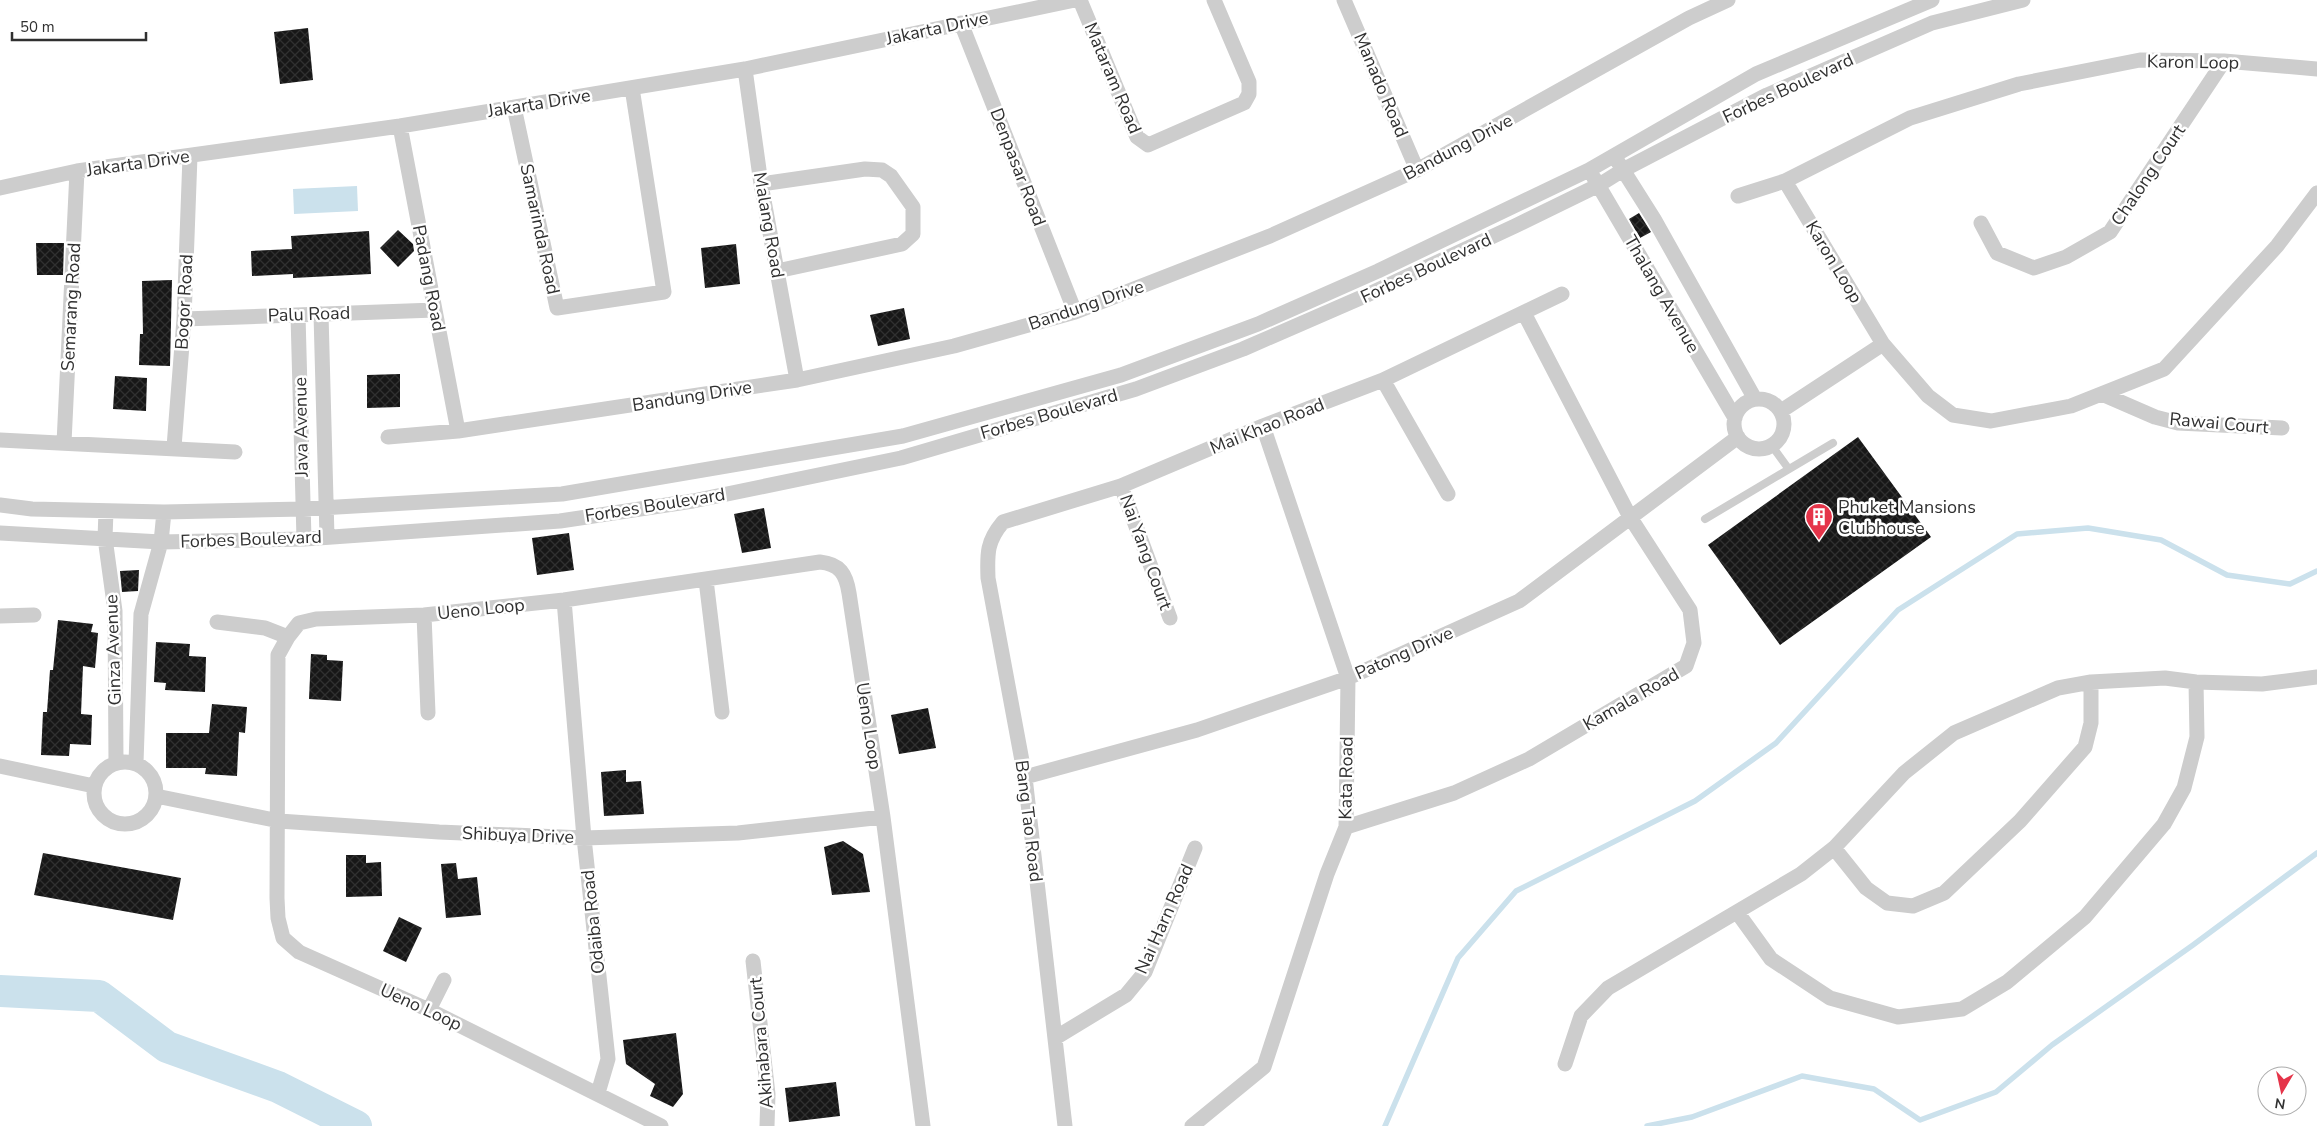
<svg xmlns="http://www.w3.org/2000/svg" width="2317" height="1126" font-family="'Nunito Sans',sans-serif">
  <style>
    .water { fill: #cbe1ec }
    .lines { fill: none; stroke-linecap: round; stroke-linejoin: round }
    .stream { stroke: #cbe1ec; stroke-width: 5.5 }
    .river { stroke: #cbe1ec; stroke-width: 32 }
    .building { fill: url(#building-cross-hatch) }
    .service { stroke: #cdcdcd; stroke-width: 8 }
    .minor { stroke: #cdcdcd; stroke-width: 15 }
    .labels { text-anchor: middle; stroke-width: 5; stroke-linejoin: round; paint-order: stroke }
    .street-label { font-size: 18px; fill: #303030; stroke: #fff }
    .poi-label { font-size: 18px; fill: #303030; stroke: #fff; text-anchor: start }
  </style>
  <defs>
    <pattern id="building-cross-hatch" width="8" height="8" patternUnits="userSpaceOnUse" patternTransform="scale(1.25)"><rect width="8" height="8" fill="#171717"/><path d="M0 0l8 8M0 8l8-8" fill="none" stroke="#303030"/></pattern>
  </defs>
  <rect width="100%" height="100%" fill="#fff"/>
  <path class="water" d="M357,186l1,25 -64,3 -1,-25z"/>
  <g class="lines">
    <path class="stream" d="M1385,1126l73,-168 58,-67 179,-90 81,-58 122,-133 119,-76 71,-6 73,12 66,35 63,9 27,-13
      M1647,1126l45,-9 110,-41 72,13 46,31 76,-28 56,-47 141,-100 124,-92"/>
    <path class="river" d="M0,991l99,5 68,51 111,40 78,39"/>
  </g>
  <path class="building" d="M308,28l5,52 -33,4 -6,-52z
    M1639,213l12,19 -11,6 -11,-19z
    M398,230l15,14 1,7 -16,16 -18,-19z
    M369,231l2,43 -78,4v-4l-41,2 -1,-25 41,-2 -1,-13z
    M36,243h28l-1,32h-26z
    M736,244l4,40 -35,4 -4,-40z
    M172,280l-2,86 -31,-1 1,-31h3l-1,-53z
    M904,308l6,31 -32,7 -8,-31z
    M400,374v33l-33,1v-33z
    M115,376l32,2 -1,33 -33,-2z
    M1858,437l73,100 -151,108 -72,-100z
    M764,508l7,40 -29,5 -8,-39z
    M569,533l5,37 -37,5 -5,-37z
    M139,570l-1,21 -16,1 -2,-21z
    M58,620l35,4 -2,8 7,1 -3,35 -12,-2 -2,48 11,1 -1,30 -21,-1 -1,12 -28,-1 2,-43h4l3,-42h3z
    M156,642l34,2 -1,12 17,1 -1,35 -40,-2 1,-7 -12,-1z
    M311,654l16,1v5l16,1 -2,40 -32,-2z
    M212,704l35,3 -2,26 -6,-1 -2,44 -32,-2 1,-6h-40v-35h43z
    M928,708l8,40 -37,6 -8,-39z
    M626,770v12l15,-1 3,33 -40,2 -3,-44z
    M843,841l20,13 7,38 -38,3 -8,-48z
    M43,853l138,25 -8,42 -139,-25z
    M346,855h20v8l15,-1 1,34 -36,1z
    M456,863l2,16 19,-2 4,38 -35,3 -5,-54z
    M399,917l23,11 -16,34 -23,-11z
    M676,1033l7,61 -10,13 -23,-11 5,-12 -29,-20 -3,-24z
    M836,1082l4,34 -51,6 -4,-34z"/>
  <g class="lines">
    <path class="service" d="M1772,446l16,22
      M1705,519l128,-76"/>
    <path class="minor" d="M1080,0l57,137 11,8 96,-42 5,-9v-12l-35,-82
      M1344,0l73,170
      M961,23l114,289
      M745,69l16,115 36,196
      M2317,69l-93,-8 -84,-1 -121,24 -109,34 -125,63 98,163 45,52 25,19 38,6 80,-15 93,-37 113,-123 40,-53
      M514,107l43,201 107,-16 -32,-204
      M400,126l58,305
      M1618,162l36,57 101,180
      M1594,178l141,240
      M761,184l104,-15 17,1 9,6 22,31v27l-11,10 -125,27
      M0,188l77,-17 323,-45 345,-57 330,-69
      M1738,196l47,-15
      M1981,223l16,30 37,15 32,-11 44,-25 114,-171
      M321,314l6,223
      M298,315l6,224
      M184,319l251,-9
      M1383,380l65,114
      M2102,394l53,23 23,6 104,5
      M1734 424a25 25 0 1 1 50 0a25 25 0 1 1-50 0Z
      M1781,411l102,-67
      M388,437l70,-6 339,-51 157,-34 121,-34 195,-76 147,-66 272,-152 39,-18
      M0,440l235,12
      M64,443l13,-272
      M174,447l10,-128 6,-163
      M1121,486l49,132
      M0,505l32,4 132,3 139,-3 259,-15 341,-58 218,-61 137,-51 120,-53 211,-101 167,-96 176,-74
      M106,511l-1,27 10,73 1,152
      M0,533l161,9 143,-3 256,-18 133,-20 208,-43 235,-69 107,-40 124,-54 148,-69 84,-41 24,-15 144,-75 165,-72 91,-23
      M706,580l16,132
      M564,600l20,238 24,221 -10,34
      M424,615l4,98
      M0,616l34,-1
      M217,622l48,6 23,9
      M94 793a31 31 0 1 1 62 0a31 31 0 1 1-62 0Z
      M136,763l5,-149 20,-72 3,-30
      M0,766l94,20
      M1025,777l172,-47 151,-52 171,-77 219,-164
      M156,796l123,25 160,11 145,6 154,-5 145,-16
      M1346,827l108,-34 75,-34 157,-93 8,-23 -4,-33 -60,-93 -106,-204
      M1834,848l32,40 21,15 26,3 31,-13 76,-72 65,-74 6,-24v-41
      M1737,912l34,47 59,39 68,19 64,-8 45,-27 78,-65 79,-93 20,-36 13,-51 -1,-55
      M753,961l15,133 -1,32
      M429,1010l15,-30
      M1055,1038l71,-43 19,-23 50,-124
      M1565,1064l16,-48 27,-28 193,-114 33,-26 70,-75 50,-40 104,-45 33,-6 74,-4 31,4 66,2 55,-7
      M661,1126l-232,-116 -130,-58 -16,-14 -5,-20 -1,-20 1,-243 10,-18 11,-14 17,-4 108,-4 140,-15 256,-38c20,2 26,12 29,31l34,224 40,309
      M1065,1126l-40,-349 -37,-199c-1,-25 -1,-37 15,-56l118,-36 142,-60 120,-46 179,-86
      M1192,1126l72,-59 63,-193 19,-47 2,-149 -85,-252"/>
  </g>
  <defs>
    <symbol id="building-pin" viewBox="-11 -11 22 30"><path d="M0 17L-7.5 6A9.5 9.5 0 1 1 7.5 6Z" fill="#e53449" stroke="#fff"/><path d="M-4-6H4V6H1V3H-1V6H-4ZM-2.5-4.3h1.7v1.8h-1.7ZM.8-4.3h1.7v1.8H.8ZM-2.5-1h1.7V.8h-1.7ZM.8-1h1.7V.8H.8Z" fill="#fff"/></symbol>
  </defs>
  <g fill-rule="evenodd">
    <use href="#building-pin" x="1803" y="501" width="32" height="43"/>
  </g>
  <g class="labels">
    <g class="street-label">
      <text transform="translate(937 28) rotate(-12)" y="6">Jakarta Drive</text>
      <text transform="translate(2193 62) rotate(1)" y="6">Karon Loop</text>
      <text transform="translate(1113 78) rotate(67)" y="6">Mataram Road</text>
      <text transform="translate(1381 85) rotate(67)" y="6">Manado Road</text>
      <text transform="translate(1788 88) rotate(-25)" y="6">Forbes Boulevard</text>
      <text transform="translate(539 103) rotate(-9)" y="6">Jakarta Drive</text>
      <text transform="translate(1458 147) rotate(-28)" y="6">Bandung Drive</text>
      <text transform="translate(138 163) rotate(-8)" y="6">Jakarta Drive</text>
      <text transform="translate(1018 167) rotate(69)" y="6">Denpasar Road</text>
      <text transform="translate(2148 175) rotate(-56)" y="6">Chalong Court</text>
      <text transform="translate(769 225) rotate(80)" y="6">Malang Road</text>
      <text transform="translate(540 229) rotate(78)" y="6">Samarinda Road</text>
      <text transform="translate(1834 262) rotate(59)" y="6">Karon Loop</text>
      <text transform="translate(1426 268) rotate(-25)" y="6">Forbes Boulevard</text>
      <text transform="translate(429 278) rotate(79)" y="6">Padang Road</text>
      <text transform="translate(1662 294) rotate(60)" y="6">Thalang Avenue</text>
      <text transform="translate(184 302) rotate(-87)" y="6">Bogor Road</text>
      <text transform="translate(1086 305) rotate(-19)" y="6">Bandung Drive</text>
      <text transform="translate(71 307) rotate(-87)" y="6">Semarang Road</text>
      <text transform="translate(309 314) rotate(-2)" y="6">Palu Road</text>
      <text transform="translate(692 396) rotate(-9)" y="6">Bandung Drive</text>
      <text transform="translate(1049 414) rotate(-16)" y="6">Forbes Boulevard</text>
      <text transform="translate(2219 423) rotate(5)" y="6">Rawai Court</text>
      <text transform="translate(1267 426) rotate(-22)" y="6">Mai Khao Road</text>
      <text transform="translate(301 427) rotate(-91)" y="6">Java Avenue</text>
      <text transform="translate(655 505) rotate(-9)" y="6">Forbes Boulevard</text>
      <text transform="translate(251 539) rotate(-2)" y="6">Forbes Boulevard</text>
      <text transform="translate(1146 552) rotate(70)" y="6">Nai Yang Court</text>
      <text transform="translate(481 609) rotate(-6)" y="6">Ueno Loop</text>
      <text transform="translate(113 650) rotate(-92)" y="6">Ginza Avenue</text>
      <text transform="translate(1404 653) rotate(-24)" y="6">Patong Drive</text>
      <text transform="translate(1631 699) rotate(-30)" y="6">Kamala Road</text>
      <text transform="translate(869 726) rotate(81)" y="6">Ueno Loop</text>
      <text transform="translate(1346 778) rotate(-89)" y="6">Kata Road</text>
      <text transform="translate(1029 821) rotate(83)" y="6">Bang Tao Road</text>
      <text transform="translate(518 835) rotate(2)" y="6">Shibuya Drive</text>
      <text transform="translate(1164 919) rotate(-66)" y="6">Nai Harn Road</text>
      <text transform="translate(593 922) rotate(-96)" y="6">Odaiba Road</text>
      <text transform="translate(421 1007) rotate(25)" y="6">Ueno Loop</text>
      <text transform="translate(761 1043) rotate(-95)" y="6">Akihabara Court</text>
    </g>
    <g class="poi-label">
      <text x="1838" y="513">Phuket Mansions<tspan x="1838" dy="21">Clubhouse</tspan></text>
    </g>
  </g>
  <g transform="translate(2282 1091) rotate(189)"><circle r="24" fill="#ffffff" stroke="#acacac"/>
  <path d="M0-4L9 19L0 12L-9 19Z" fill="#e53449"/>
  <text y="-8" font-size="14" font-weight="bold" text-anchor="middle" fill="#303030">N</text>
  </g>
  <path d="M12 32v8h134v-8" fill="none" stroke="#303030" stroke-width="2.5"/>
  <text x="20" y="32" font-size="15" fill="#303030" stroke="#ffffff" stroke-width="4" paint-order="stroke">50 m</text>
</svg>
